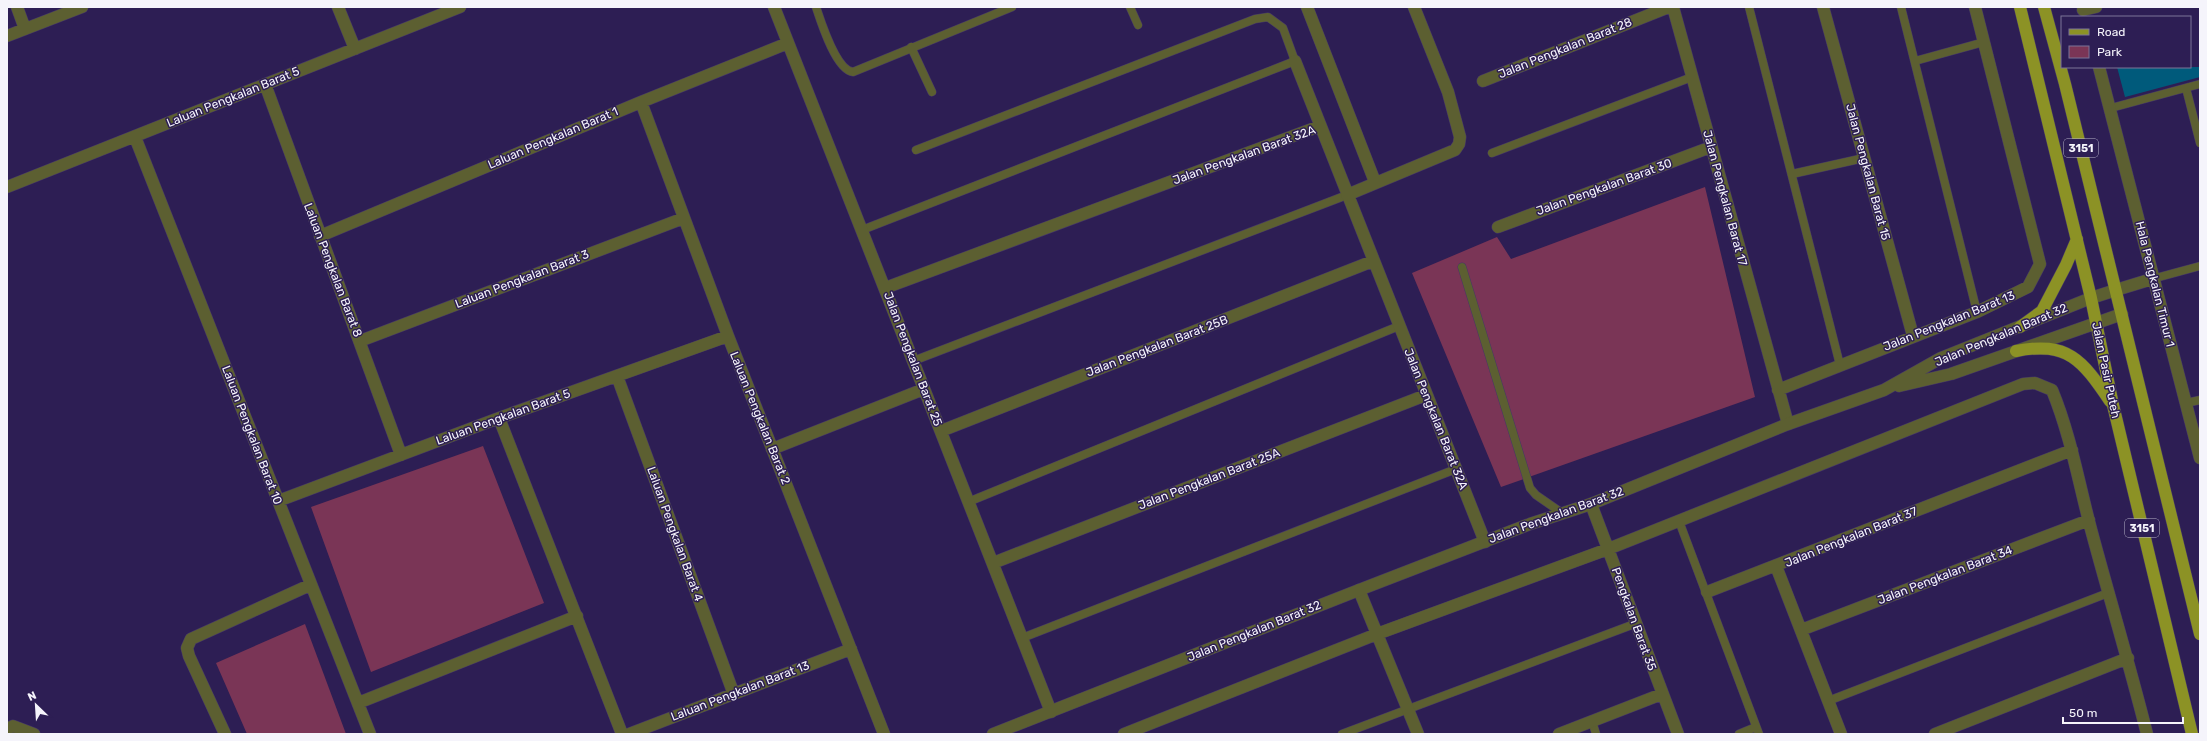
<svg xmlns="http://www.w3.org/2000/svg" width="2207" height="741" font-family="Rubik,sans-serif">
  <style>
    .green { fill: #7a3556 }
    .building { fill: #005a7b }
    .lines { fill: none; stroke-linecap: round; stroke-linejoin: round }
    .service-casing { stroke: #453868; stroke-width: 9 }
    .minor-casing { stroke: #453868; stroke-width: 13 }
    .tertiary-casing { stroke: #453868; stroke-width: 13 }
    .primary-casing { stroke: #453868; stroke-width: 13 }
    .service { stroke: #5c5f31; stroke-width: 8 }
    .minor { stroke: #5c5f31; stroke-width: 12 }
    .tertiary { stroke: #5c5f31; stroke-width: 12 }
    .primary { stroke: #8c9225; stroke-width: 12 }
    .labels { text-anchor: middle; stroke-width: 3; stroke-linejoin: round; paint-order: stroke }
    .shield { fill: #2d1e54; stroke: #b9b4c9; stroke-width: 1 }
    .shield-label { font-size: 11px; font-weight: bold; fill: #f5f4fb }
    .street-label { font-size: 12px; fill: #f5f4fb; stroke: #2d1e54 }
  </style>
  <rect width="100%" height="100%" fill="#2d1e54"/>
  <path class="green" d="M1705,187l50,210 -254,90 -89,-214 85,-36 14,22z
    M483,446l61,157 -173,69 -60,-165z
    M305,624l41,110h-99l-31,-71z"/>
  <path class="building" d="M2117,67h83v10l-75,20z"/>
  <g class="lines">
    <defs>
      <path id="service" d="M816,7c5,15 20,63 37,65l159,-65
        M1130,7l8,18
        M1749,7l91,358
        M1901,7l76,305
        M911,47l21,45
        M1915,61l69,-19
        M2186,88l14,55
        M2111,108l89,-24
        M1492,153l200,-76
        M1792,174l72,-16
        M862,230l433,-169 -12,-33 -15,-11 -13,2 -339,131
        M1462,267l68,221 6,7 26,18
        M2152,279l48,-13
        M913,361l434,-166
        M2186,403l14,-3
        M968,502l431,-176
        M1679,521l80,213
        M1022,638l434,-169
        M1828,701l280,-108
        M1592,721l4,13
        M1342,734l295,-111
        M1739,734l17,-7"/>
      <path id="minor" d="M17,7l8,22
        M338,7l17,42
        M774,7l277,705
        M1307,7l68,175
        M1673,7l115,417
        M1823,7l90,329
        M2083,10l13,-3
        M7,36l75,-29
        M1295,61l190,481
        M2099,67l101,391
        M1483,81l186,-74
        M265,84l136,371
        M641,102l87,234 156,398
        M135,137l235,597
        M7,187l453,-180
        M1347,195l108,-45 4,-6 1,-7 -12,-45 -34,-85
        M1498,227l213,-80
        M320,236l321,-134 147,-59
        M885,288l435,-162
        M2116,290l36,-11
        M360,341l324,-123
        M617,376l116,316
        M1778,390l199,-78 51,-25 12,-23 -65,-257
        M499,418l123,316
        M941,431l432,-170
        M772,449l152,-60
        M278,501l221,-83 229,-82
        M1591,504l87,230
        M993,563l433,-168
        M1776,566l65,168
        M1359,590l59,144
        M1707,592l365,-142
        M1801,630l288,-110
        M358,703l219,-87
        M7,729l6,-3 21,8
        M225,734l-36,-78 -2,-8 4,-9 119,-54
        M629,734l222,-85
        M1124,734l253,-100 231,-85 415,-165 12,-1 17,7c19,46 27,95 40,143 18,67 38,133 55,201
        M1559,734l103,-40
        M1935,734l193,-76"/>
      <path id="tertiary" d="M1899,386l52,-12 171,-60
        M993,734l366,-144 171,-66 61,-20 197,-80 96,-34 57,-32 150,-60 25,-8"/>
      <path id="primary" d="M2020,7l71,291 22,107 79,329
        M2044,7l21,77 135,550
        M2020,327l22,-16 24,-46 11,-26
        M2016,351c52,-10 66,9 94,50"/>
    </defs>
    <use href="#service" class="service-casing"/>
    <use href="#minor" class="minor-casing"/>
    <use href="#tertiary" class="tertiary-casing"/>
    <use href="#primary" class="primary-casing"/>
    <use href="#service" class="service"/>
    <use href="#minor" class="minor"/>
    <use href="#tertiary" class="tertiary"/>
    <use href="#primary" class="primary"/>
  </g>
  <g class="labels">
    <g class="shield">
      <rect x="2064" y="139" width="34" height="18" rx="3"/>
      <rect x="2125" y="519" width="34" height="18" rx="3"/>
    </g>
    <g class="shield-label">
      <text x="2081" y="152">3151</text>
      <text x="2142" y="532">3151</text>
    </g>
    <g class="street-label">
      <text transform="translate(1565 48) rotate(-22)" y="4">Jalan Pengkalan Barat 28</text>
      <text transform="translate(233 97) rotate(-22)" y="4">Laluan Pengkalan Barat 5</text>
      <text transform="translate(553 138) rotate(-23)" y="4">Laluan Pengkalan Barat 1</text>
      <text transform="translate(1244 155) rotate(-20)" y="4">Jalan Pengkalan Barat 32A</text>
      <text transform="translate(1868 172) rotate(75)" y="4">Jalan Pengkalan Barat 15</text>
      <text transform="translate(1604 187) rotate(-20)" y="4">Jalan Pengkalan Barat 30</text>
      <text transform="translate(1725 198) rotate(75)" y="4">Jalan Pengkalan Barat 17</text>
      <text transform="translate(333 270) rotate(69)" y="4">Laluan Pengkalan Barat 8</text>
      <text transform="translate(522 279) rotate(-21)" y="4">Laluan Pengkalan Barat 3</text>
      <text transform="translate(2155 284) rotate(76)" y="4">Hala Pengkalan Timur 1</text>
      <text transform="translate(1949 321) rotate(-22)" y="4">Jalan Pengkalan Barat 13</text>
      <text transform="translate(2001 335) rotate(-23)" y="4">Jalan Pengkalan Barat 32</text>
      <text transform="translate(1157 346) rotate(-21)" y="4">Jalan Pengkalan Barat 25B</text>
      <text transform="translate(913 359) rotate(69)" y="4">Jalan Pengkalan Barat 25</text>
      <text transform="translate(2106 370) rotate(78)" y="4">Jalan Pasir Puteh</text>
      <text transform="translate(503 417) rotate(-20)" y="4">Laluan Pengkalan Barat 5</text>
      <text transform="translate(760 418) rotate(68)" y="4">Laluan Pengkalan Barat 2</text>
      <text transform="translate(1436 419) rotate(68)" y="4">Jalan Pengkalan Barat 32A</text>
      <text transform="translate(252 435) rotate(69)" y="4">Laluan Pengkalan Barat 10</text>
      <text transform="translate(1209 479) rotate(-21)" y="4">Jalan Pengkalan Barat 25A</text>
      <text transform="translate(1556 515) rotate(-20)" y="4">Jalan Pengkalan Barat 32</text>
      <text transform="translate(675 534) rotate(70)" y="4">Laluan Pengkalan Barat 4</text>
      <text transform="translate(1851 537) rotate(-22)" y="4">Jalan Pengkalan Barat 37</text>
      <text transform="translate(1945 575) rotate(-21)" y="4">Jalan Pengkalan Barat 34</text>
      <text transform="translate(1634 619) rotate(70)" y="4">Pengkalan Barat 35</text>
      <text transform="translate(1254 631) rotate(-22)" y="4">Jalan Pengkalan Barat 32</text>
      <text transform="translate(740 691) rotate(-21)" y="4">Laluan Pengkalan Barat 13</text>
    </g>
  </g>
  <rect width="2207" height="741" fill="none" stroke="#f5f4fb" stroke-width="16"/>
  <rect x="2061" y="16" width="130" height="52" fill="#2d1e54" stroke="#7d7497"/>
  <rect x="2069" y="29" width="20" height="6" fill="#8c9225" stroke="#7d7497"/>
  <text x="2097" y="36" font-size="12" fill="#f5f4fb">Road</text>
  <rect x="2069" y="46" width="20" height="12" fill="#7a3556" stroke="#7d7497"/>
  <text x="2097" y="56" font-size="12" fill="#f5f4fb">Park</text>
  <g transform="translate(36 705) rotate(335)" stroke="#2d1e54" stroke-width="3" paint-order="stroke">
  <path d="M0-3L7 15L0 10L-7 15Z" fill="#f5f4fb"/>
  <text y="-6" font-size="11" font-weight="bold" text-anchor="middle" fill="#f5f4fb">N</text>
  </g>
  <path d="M2063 717v6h120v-6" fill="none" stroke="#f5f4fb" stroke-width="2"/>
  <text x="2069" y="717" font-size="12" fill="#f5f4fb" stroke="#2d1e54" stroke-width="3" paint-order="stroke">50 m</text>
</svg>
